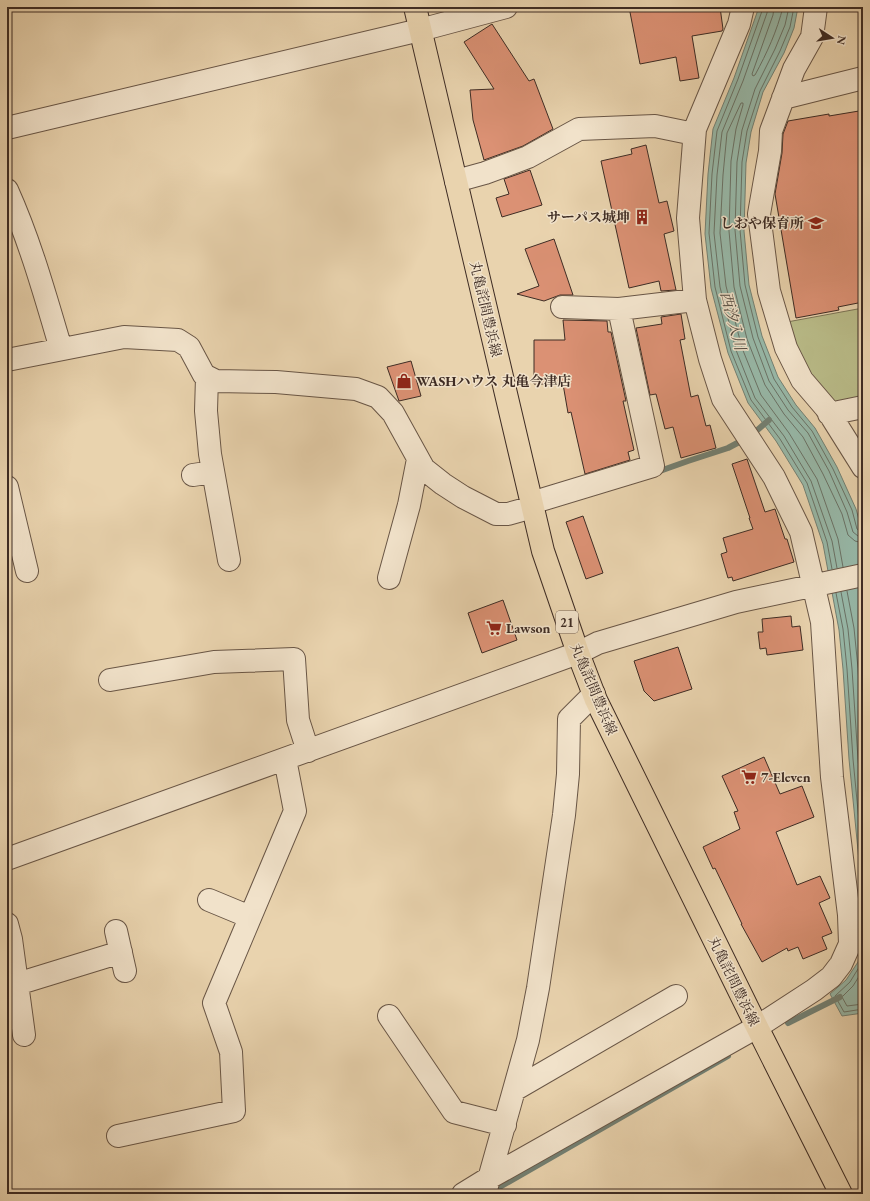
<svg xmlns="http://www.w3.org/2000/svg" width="870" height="1201" font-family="'EB Garamond','Noto Serif JP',serif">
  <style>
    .green { fill: #b9bb88; stroke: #7c7456 }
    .water { fill: #97b8a8; stroke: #738073 }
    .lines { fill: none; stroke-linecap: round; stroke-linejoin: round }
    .shore { stroke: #6a7266; stroke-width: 1 }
    .stream { stroke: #738073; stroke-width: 6 }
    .building { fill: #db9174; stroke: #3e2c24 }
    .minor-casing { stroke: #695646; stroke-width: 24 }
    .major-casing { stroke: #3e2c24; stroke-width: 24 }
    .minor { stroke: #f1e2ca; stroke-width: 22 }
    .major { stroke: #e9d3ae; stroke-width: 22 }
    .labels { text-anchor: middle; stroke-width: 3; stroke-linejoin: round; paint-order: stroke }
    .shield { fill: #f1e2ca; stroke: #746356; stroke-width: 1 }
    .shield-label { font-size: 13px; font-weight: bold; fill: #3e2c24 }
    .poi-label { font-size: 14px; font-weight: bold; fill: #3e2c24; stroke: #f1e2ca; text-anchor: start }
    .street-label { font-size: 14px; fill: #3e2c24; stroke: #f1e2ca }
    .water-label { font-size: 15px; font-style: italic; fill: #50483e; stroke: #f1e2ca }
  </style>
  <rect width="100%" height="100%" fill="#e9d3ae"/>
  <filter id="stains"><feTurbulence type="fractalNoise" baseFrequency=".005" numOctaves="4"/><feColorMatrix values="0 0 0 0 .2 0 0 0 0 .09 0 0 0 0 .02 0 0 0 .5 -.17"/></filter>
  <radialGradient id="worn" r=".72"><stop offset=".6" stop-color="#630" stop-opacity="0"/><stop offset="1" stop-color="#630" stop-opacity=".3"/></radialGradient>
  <path class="green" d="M863,308v90l-29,5 -18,-20 -20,-35 -9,-26z"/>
  <path class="water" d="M759,7h39l-4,21 -10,25 -21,39 -12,40 -5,31 -2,68 5,54 13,51 16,41 18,28 19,23 22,39 19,42 7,25v367l-14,-142 -6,-90 -4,-39 -16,-86 -20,-59 -27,-44 -28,-38 -20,-50 -17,-65 -6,-54 3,-60 5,-45 21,-51z
    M863,940v73l-21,3 -12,-22 16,-14 12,-18z"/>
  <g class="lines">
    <path class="shore" d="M763,7l-1,4 -24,68 -21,52 -5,43 -3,59 6,54 16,64 20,49 29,39 27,44 20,59 5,27
      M768,7l-1,6 -24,68 -21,51 -5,43 -3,58 6,54 16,63 19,48 29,38 27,45 21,60 5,27
      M774,7l-1,8 -21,59 1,2 2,-1c12,-22 22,-44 28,-68
      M789,7l-4,18 -10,24 -20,40 -13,41 -5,32 -2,68 5,56 13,52 16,43 19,29 20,23 21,38 18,41 6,20 5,4 5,1
      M794,7l-4,20 -10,24 -20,40 -13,40 -5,31 -2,68 5,55 13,52 16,42 18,28 20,24 21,38 19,41 5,19 3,2 3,1
      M843,567l-5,-28 -21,-60 -28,-46 -28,-38 -19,-47 -16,-62 -6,-53 3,-58 4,-42 14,-30h2v2l-7,24 -5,32 -2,70 5,56 13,52 18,46 19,29 19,23 20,37 19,40 6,21 7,6 8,2
      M847,591l7,37 4,40 5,81
      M841,592l7,37 4,40 6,90 5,54
      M836,593l7,36 4,40 6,90 10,104
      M863,957l-2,7 -11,18 -15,14 9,16 19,-3
      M863,970l-10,16 -11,11 5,9 16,-2"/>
    <path class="stream" d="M754,433l15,-13
      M657,472l31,-11 40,-13 15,-8
      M788,1023l52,-26
      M491,1192l237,-136"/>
  </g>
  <path class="building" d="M629,7h25l1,4 25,-4h40l3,22 -1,2 -30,5 7,42 -19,3 -4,-24 -36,7z
    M492,24l37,57 5,-2 19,50 -30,17 -39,14 -11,-40 -3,-30 24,-1 -30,-47z
    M859,111l1,4 3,-1v188l-25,5 1,3 -43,8 -21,-124 7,-41 1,-19 5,-13 41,-7v2z
    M646,145l13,58 8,-2 7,30 -10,3 12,56 -15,1 -2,-10 -30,7 -28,-127 31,-7 -1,-5z
    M530,170l12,35 -40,12 -6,-19 13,-4 -5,-15z
    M554,239l19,56h-13l-16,6 -27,-7 22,-8 -14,-37z
    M681,314l4,25 -5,1 11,57 7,-2 8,31 4,-1 6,23 -35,10 -8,-31 -8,2 -9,-35 -6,1 -14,-67 26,-4 -1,-7z
    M563,320l44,1 1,11h3l15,69h-3l11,49 -6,2 2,8 -45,14 -14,-62 -3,1 -5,-29h-29v-44h31z
    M411,361l10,35 -22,5 -12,-34z
    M747,459l18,53 10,-3 10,30h2l7,23 -61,19 -1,-4 -4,1 -7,-24 6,-2 -4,-14 30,-9 -4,-11h1l-18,-54z
    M583,516l20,57 -17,6 -20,-57z
    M503,600l14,40 -35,13 -14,-40z
    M791,616l1,11 8,-1 3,24 -36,5 -1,-7 -6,1 -2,-17h5l-1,-13z
    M678,647l14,42 -38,12 -10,-10 -10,-30z
    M764,757l16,37 22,-8 12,31 -38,15 21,53 23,-9 10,22 -11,5 13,30 -10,4 5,12 -24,10 -5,-12 -10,4 -1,-3 -25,14 -21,-38h1l-27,-56 -2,1 -10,-22 37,-18 -6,-17 4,-1 -16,-35z"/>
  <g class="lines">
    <defs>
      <path id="minor" d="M816,7l-4,30 -18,32 -23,62 -1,20 -11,63 10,77 17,57 16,32 24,28 37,59
        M783,98l80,-20
        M7,128l413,-98 86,-23
        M456,181l29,-8 43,-16 51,-28 76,-3 39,8
        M7,190c23,51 38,105 54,159
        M562,307l57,2
        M7,360l117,-23 54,3 11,7 15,28 12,6 60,1 80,7 22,8 15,16 31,56 19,15 20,13 33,17h12l25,-7
        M207,377l-1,34 4,43 19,106
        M829,414l34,-7
        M193,475l20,-3
        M7,487l20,84
        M531,503l122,-37 -34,-157 76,-9
        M389,578l20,-73 9,-46
        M110,680l104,-18 80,-3 4,61 10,31
        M7,859l571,-206 20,-10 138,-41 127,-27
        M209,900l41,17
        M7,924l4,15 13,96
        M116,931l9,40
        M17,984l104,-32
        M389,1016l65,96 51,13
        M514,1090l162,-94
        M118,1136l116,-25 -3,-59 -17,-49 81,-192 -10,-52
        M487,1186l41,-146 10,-52 26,-173 4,-41 1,-55 25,-25
        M463,1194l26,-16 268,-151 57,-37 17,-13 10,-13 9,-20 -1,-29 -17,-138 -10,-155 -21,-90 -27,-55 -51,-78 -13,-40 -15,-59 -7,-82 7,-89 44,-105 4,-17"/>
      <path id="major" d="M415,7l128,544 35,102 18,47 161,327 84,167"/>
    </defs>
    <use href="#minor" class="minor-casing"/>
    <use href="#major" class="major-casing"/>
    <use href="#minor" class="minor"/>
    <use href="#major" class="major"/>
  </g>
  <defs>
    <symbol id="building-bare" viewBox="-9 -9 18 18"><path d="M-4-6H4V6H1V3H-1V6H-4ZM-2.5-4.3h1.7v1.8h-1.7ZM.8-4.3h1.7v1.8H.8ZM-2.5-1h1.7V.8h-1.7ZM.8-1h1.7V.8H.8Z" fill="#8f2418" stroke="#f1e2ca" stroke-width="2.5" paint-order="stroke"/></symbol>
    <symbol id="school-bare" viewBox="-9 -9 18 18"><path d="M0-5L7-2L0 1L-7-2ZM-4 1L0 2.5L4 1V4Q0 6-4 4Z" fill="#8f2418" stroke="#f1e2ca" stroke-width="2.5" paint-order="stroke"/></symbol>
    <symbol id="shop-bare" viewBox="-9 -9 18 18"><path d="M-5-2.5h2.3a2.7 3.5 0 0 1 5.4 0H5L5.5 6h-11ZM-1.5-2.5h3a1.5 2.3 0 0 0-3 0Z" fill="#8f2418" stroke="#f1e2ca" stroke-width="2.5" paint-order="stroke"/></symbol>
    <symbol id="supermarket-bare" viewBox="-9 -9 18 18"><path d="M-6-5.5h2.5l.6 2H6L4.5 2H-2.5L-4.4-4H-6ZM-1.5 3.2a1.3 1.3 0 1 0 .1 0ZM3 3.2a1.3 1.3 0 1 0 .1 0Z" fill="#8f2418" stroke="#f1e2ca" stroke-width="2.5" paint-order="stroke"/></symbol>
  </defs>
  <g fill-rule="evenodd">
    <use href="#building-bare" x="631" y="206" width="22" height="22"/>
    <use href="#school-bare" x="805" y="212" width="22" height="22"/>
    <use href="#shop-bare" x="393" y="370" width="22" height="22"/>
    <use href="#supermarket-bare" x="483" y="617" width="22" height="22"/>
    <use href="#supermarket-bare" x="738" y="766" width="22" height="22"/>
  </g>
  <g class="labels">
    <rect class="shield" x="556" y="611" width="22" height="22" rx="3"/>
    <g class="shield-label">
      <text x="567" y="627">21</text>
    </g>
    <g class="poi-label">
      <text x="630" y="222" text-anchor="end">サーパス城坤</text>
      <text x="804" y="228" text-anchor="end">しおや保育所</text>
      <text x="416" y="386">WASHハウス 丸亀今津店</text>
      <text x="506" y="633">Lawson</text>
      <text x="761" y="782">7-Eleven</text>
    </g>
    <g class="street-label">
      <text transform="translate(486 309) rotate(77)" y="5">丸亀詫間豊浜線</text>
      <text transform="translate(594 689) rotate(67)" y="5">丸亀詫間豊浜線</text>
      <text transform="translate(734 981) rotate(64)" y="5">丸亀詫間豊浜線</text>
    </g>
    <g class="water-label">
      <text transform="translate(733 321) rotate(75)" y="5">西汐入川</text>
    </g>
  </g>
  <rect width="870" height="1201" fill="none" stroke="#e9d3ae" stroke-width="24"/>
  <rect x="8" y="8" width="854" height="1185" fill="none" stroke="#3e2c24" stroke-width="2"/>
  <rect x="12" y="12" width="846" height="1177" fill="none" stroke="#3e2c24"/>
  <g transform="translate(832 38) rotate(102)" stroke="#f1e2ca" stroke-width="3" paint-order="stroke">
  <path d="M0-3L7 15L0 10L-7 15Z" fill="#3e2c24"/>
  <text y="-6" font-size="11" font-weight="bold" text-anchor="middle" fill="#3e2c24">N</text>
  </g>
  <rect width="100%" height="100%" filter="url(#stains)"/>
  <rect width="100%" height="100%" fill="url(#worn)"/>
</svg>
